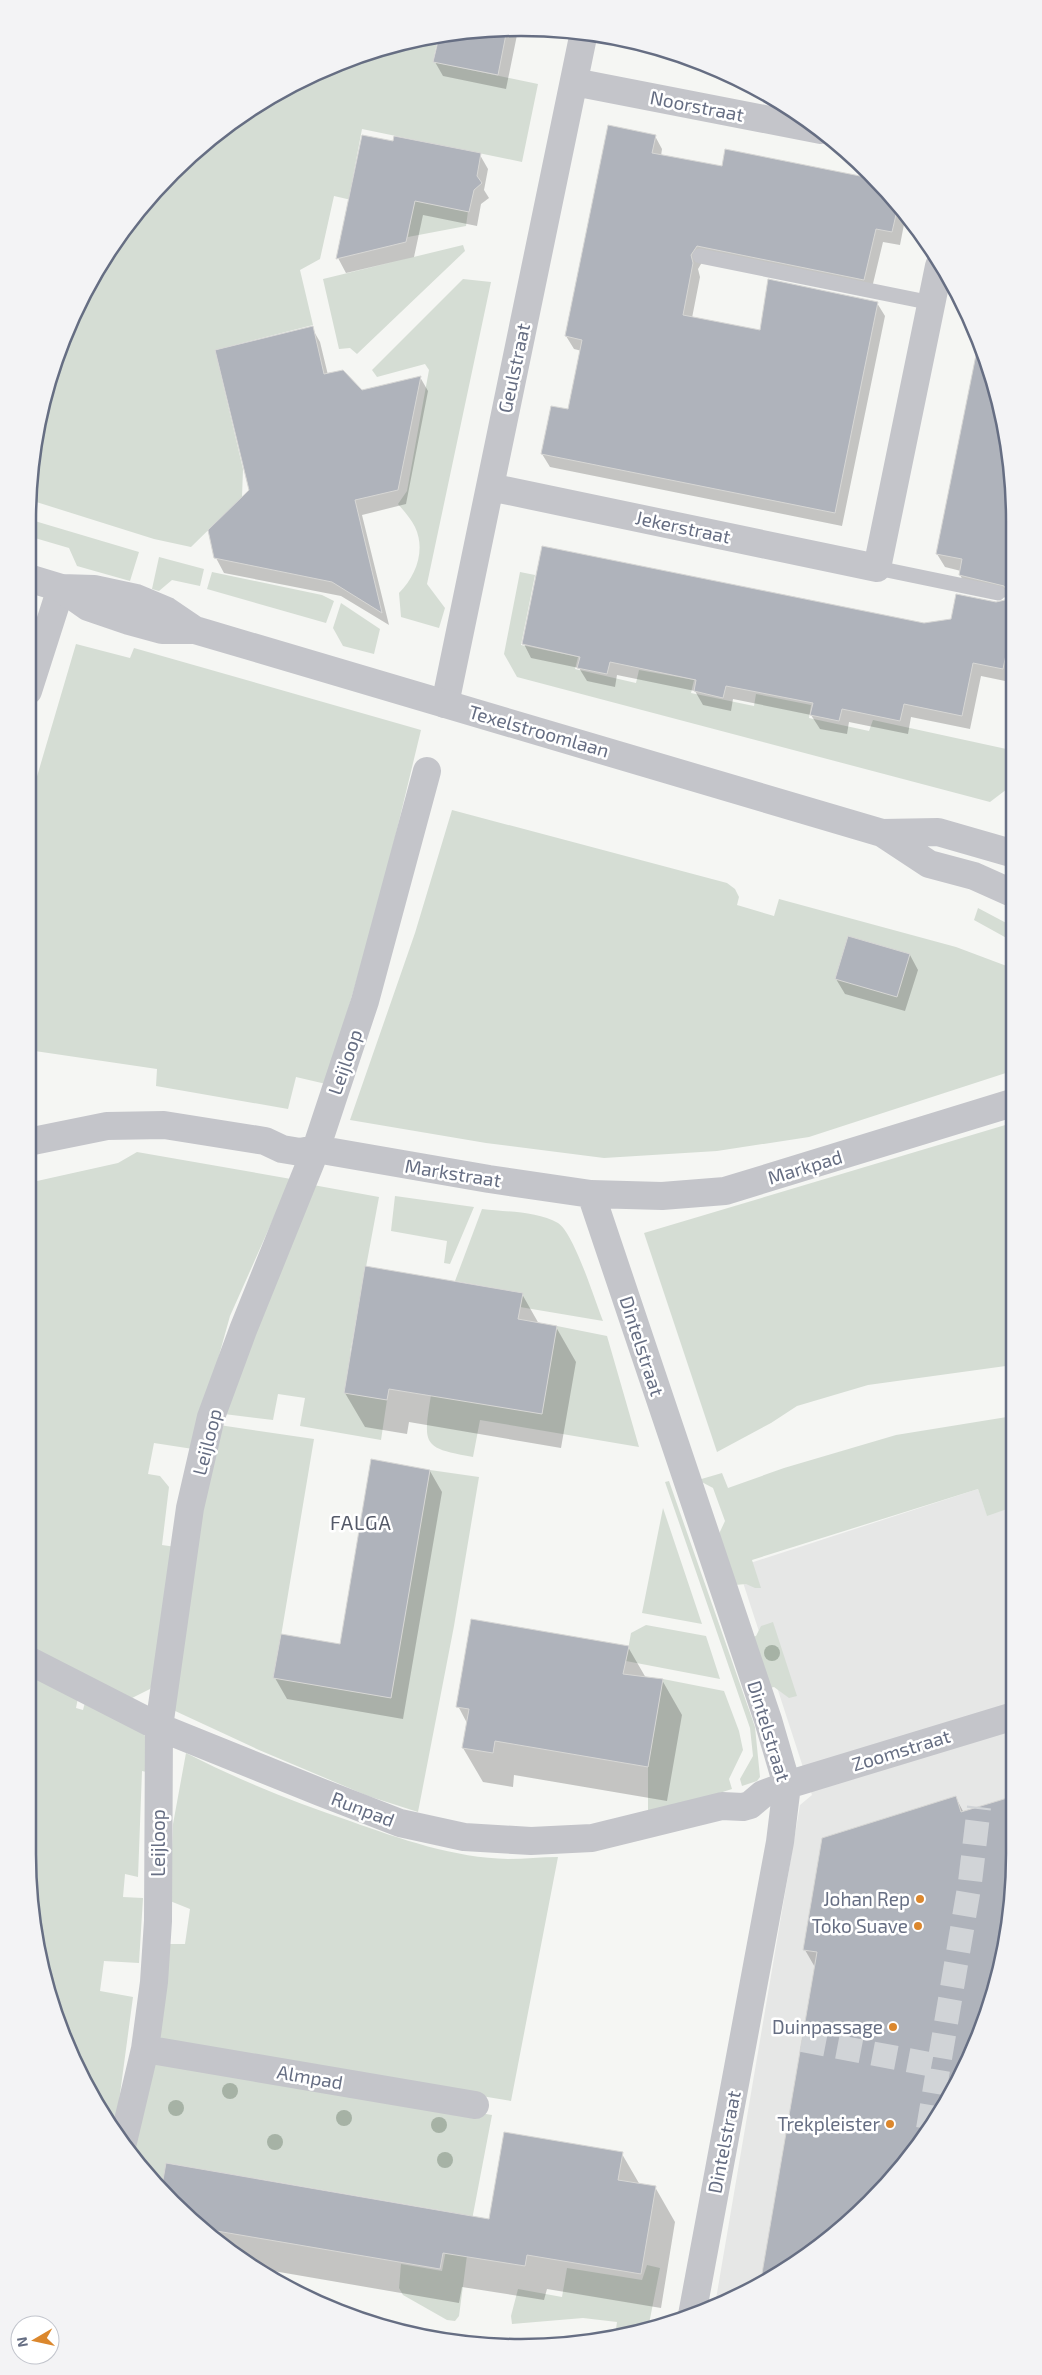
<svg xmlns="http://www.w3.org/2000/svg" width="1042" height="2375" font-family="'Exo 2',sans-serif">
  <style>
    .built { fill: #e6e7e6 }
    .green { fill: #d5ddd4 }
    .shadow { fill: #0003 }
    .building { fill: #afb3bb; stroke: #d7d7d5 }
    .lines { fill: none; stroke-linecap: round; stroke-linejoin: round }
    .pedestrian-tunnel { stroke: #d1d4d7; stroke-width: 24; stroke-dasharray: 24 12; stroke-linecap: butt }
    .service { stroke: #c4c5ca; stroke-width: 15 }
    .minor { stroke: #c4c5ca; stroke-width: 28 }
    .tertiary { stroke: #c4c5ca; stroke-width: 28 }
    .tree { fill: #a6b2a5 }
    .poi-dot { fill: #db872d; stroke: #fff; stroke-width: 2 }
    .labels { text-anchor: middle; stroke-width: 5; stroke-linejoin: round; paint-order: stroke }
    .street-label { font-size: 19px; fill: #666e83; stroke: #fff }
    .poi-label { font-size: 19px; fill: #666e83; stroke: #fff; text-anchor: end }
    .neighbourhood-label { font-size: 20px; letter-spacing: 1px; fill: #545968; stroke: #fff }
    .rim { fill: none; stroke: #666e83; stroke-width: 2.5 }
  </style>
  <rect width="100%" height="100%" fill="#f5f6f3"/>
  <path class="built" d="M978,1489l9,26 26,-8 1,347 -9,96 -17,63 -39,87 -57,79 -70,66 -55,37 -52,23 85,-500 12,-10 -74,-228z"/>
  <path class="green" d="M438,37l-5,25 105,22 -16,78 -160,-33 -10,53 116,29 -2,15 -58,11 4,-23 -78,-18 -14,63 -20,11 13,55 -98,25 28,119 -1,28 -51,50 -37,-8 -124,-39 7,-75 17,-63 40,-88 56,-79 71,-66 82,-51 91,-34z
    M463,245l2,6 -108,103 -7,-6 -11,1 -16,-70z
    M463,279l28,3 -64,302 18,24 -6,20 -38,-11 -2,-24c17,-17 27,-43 16,-66 -4,-8 -11,-16 -17,-23l9,-13 22,-121 -4,-6 -48,13 -5,-7z
    M28,519l111,33 -9,29 -53,-15 -8,-18 -41,-12z
    M159,557l45,12 -4,17 -28,-6 -13,11 -7,-2z
    M212,572l110,23 12,6 -8,22 -119,-34z
    M520,572l15,3 -14,70 57,12 -3,12 61,14 3,-13 55,10 -3,13 63,13 2,-12 55,11 -2,13 60,13 4,-11 138,30v36l-21,16 -473,-125 -13,-23z
    M341,603l39,26 -6,25 -31,-8 -10,-18z
    M76,644l54,14 4,-10 287,82 -42,174 -53,180 -30,-7 -8,32 -132,-23 1,-17 -129,-19v-243z
    M452,810l275,73 8,6 4,8 -2,8 37,11 5,-17 177,48 56,21v103l-203,66 -92,14 -113,7 -118,-15 -136,-23 65,-187z
    M978,908l34,18v15l-38,-21z
    M1012,1123l1,242 -145,20 -71,21 -26,17 -54,29 -73,-219z
    M137,1152l154,27 -61,137 -37,133 -39,-6 -6,31 12,2 9,11 -7,58 14,2 -17,125 -9,17 -18,9 -104,-50v-465l90,-20z
    M313,1185l66,12 -29,156 13,3 -7,39 31,5 -6,40 -81,-14 5,-28 -27,-4 -5,26 -49,-6z
    M395,1196l79,11 -24,57 -6,-1 3,-22 -56,-10z
    M482,1209c23,3 55,2 76,14 16,10 37,78 45,98l-83,-14 2,-14 -67,-12z
    M557,1326l50,10 32,111 -159,-27 -7,37c-51,-9 -50,-12 -42,-62l111,19z
    M1013,1416v91l-26,9 -9,-27 -226,71 9,28h-6l-9,-4 -11,1 -17,-49 7,-15 -12,-33 -15,-8 24,-7 6,15 56,-20 112,-33z
    M219,1425l95,14 -40,239 117,20 39,-228 49,7 -25,149 -36,186 -50,-16 -109,-46 -86,-40 23,-176z
    M669,1481l86,246 5,50 -3,4 -15,5 -2,-7 13,-23 -3,-28 -85,-246z
    M663,1508l39,116 -60,-11z
    M773,1622l24,74 -8,2 -15,-11 -4,1 -18,-51 4,-1 5,-10z
    M646,1625l60,11 14,43 -94,-18 5,-28z
    M28,1674l50,24 -2,10 7,2 2,-8 57,28 7,15 2,28 -9,-2 -4,106 -13,-3 -2,23 20,1 -4,65 -35,-2 -4,30 33,6 -18,134 -22,-31 -39,-87 -17,-63 -9,-96z
    M663,1679l61,12 15,40 4,19 -14,29 3,10 -53,17 -31,7v-46z
    M186,1753c53,27 107,49 164,68 50,18 105,37 158,38 17,0 33,-2 50,-2l-47,244 -354,-59 12,-98h16l5,-35 -20,-8 3,-77z
    M152,2058l340,57 -21,110 -12,91 -4,5 -8,-1 -44,-25 -4,-7 2,-24 41,7 10,-52 -2,-7 -283,-49 -6,28 -11,-12 -23,-32z
    M647,2265l13,3 -12,61 -33,7 2,-14 -34,-4 -71,6 -1,-8 7,-27 44,8 5,-29 75,12z"/>
  <path class="shadow" d="M489,29l29,1 -12,59 -63,-13 -8,-14 5,-25z
    M634,43l44,10 -43,-8z
    M655,136l7,13 -1,7 62,12 149,12 34,34 -6,31 -17,-3 -12,50 -167,-33 -6,10 2,8 -8,41 69,14 116,-29 8,13 -43,210 -292,-59 -8,-13 27,-43 13,-60 -8,-2 -8,-13z
    M394,143l86,12 8,14 -4,21 5,8 -8,6 -4,22 -54,-11 -9,42 -68,16 -8,-15z
    M312,328l8,14 8,33 34,16 58,-14 8,14 -22,113 -44,11 27,110 -48,-29 -117,-23 -8,-15 34,-67z
    M980,342l30,114v68l-8,40 9,2v114l-1,2 -29,-6 -11,53 -59,-12 -3,17 -59,-12 -2,12 -27,-5 -9,-14 -78,-16 -2,12 -28,-6 -8,-14 -78,-16 -2,12 -28,-6 -8,-13 -48,-10 -7,-14 400,-19 28,-5 54,-20 1,-2 -39,-9 -8,-14 1,-4 -16,-4 -8,-13z
    M910,955l8,15 -13,41 -60,-17 -9,-15z
    M522,1294l17,30 17,3 20,35 -15,86 -152,-26 -2,12 -42,-7 -20,-34z
    M430,1471l12,21 -39,227 -116,-20 -12,-21 66,-33z
    M628,1647l18,31 16,2 20,35 -15,86 -153,-26 -1,12 -30,-5 -20,-34 4,-25 -9,-17z
    M1014,1797v57l-9,96 -17,63 -39,87 -57,79 -70,66 -60,39 54,-315 -11,-19 151,-152 8,15z
    M622,2154l18,31 15,2 20,35 -14,86 -114,-19 -3,11 -82,-13 -3,16 -203,-35 -60,-43 -34,-33 328,28z"/>
  <path class="building" d="M489,29h18l-9,46 -65,-13 6,-25z
    M608,125l48,10 -4,18 70,13 3,-17 145,29 28,28 -6,26 -16,-3 -12,51 -167,-34 -6,9 2,8 -10,52 77,15 8,-51 110,23 -43,211 -294,-59 10,-48 17,3 14,-69 -17,-4z
    M362,135l31,6 1,-5 87,17 -4,23 5,7 -8,7 -5,22 -54,-11 -9,41 -70,17z
    M313,326l11,48 19,-4 19,20 59,-14 -23,114 -43,10 27,113 -50,-31 -118,-24 -6,-28 41,-40 -34,-140z
    M979,340l31,116 1,175 -8,38 -30,-6 -11,53 -58,-12 -4,17 -58,-12 -3,12 -29,-6 3,-12 -87,-17 -3,12 -29,-7 2,-11 -86,-18 -3,12 -30,-6 3,-11 -58,-13 20,-98 382,77 27,-4 5,-25 40,8 9,-2 2,-9 -3,-5 -45,-11 3,-16 -26,-5z
    M848,936l62,18 -13,43 -62,-18z
    M365,1266l158,27 -5,26 39,7 -15,88 -153,-25 -2,11 -43,-7z
    M371,1459l59,11 -39,228 -118,-20 8,-44 59,10z
    M471,1619l158,27 -6,28 40,5 -15,88 -153,-26 -2,12 -31,-5 7,-39 -13,-2z
    M956,1796l5,16 53,-16v58l-9,96 -17,63 -39,87 -57,79 -70,66 -62,40 57,-333 -14,-2 19,-112z
    M504,2132l119,20 -5,28 38,6 -15,88 -114,-19 -2,11 -82,-13 -3,16 -241,-41 -38,-37 5,-28 323,56z"/>
  <g class="lines">
    <path class="pedestrian-tunnel" d="M802,2040l137,26
      M928,2129l42,-247 9,-75"/>
    <path class="service" d="M700,256l232,47
      M877,568l121,25"/>
    <path class="minor" d="M574,82l247,48
      M490,487l387,81 62,-302
      M28,691l33,-103
      M445,704l139,-672
      M28,1142l79,-16 57,-1 101,16 17,8 18,3 16,-3 173,30 102,15 71,2 63,-5 287,-88
      M591,1194l177,526 19,65 -7,57 -88,473
      M28,1660l131,67 161,65 80,31 64,14 67,4 61,-3 130,-32 21,1 7,-2 13,-11 24,-9 227,-69
      M145,2049l330,56
      M123,2142l22,-93 9,-67 4,-61 1,-194 31,-219 21,-91 32,-87 73,-181 49,-148 62,-230"/>
    <path class="tertiary" d="M28,578l33,10 33,1 42,9 31,13 28,19
      M61,588l27,19 41,14 33,9h33l687,203 47,31 45,12 38,17
      M882,833l56,-1 73,21"/>
  </g>
  <g class="tree">
    <circle cx="772" cy="1653" r="8"/>
    <circle cx="230" cy="2091" r="8"/>
    <circle cx="176" cy="2108" r="8"/>
    <circle cx="344" cy="2118" r="8"/>
    <circle cx="439" cy="2125" r="8"/>
    <circle cx="275" cy="2142" r="8"/>
    <circle cx="445" cy="2160" r="8"/>
  </g>
  <g class="poi-dot">
    <circle cx="920" cy="1899" r="5"/>
    <circle cx="918" cy="1926" r="5"/>
    <circle cx="893" cy="2027" r="5"/>
    <circle cx="890" cy="2124" r="5"/>
  </g>
  <g class="labels">
    <g class="street-label">
      <text transform="translate(697 106) rotate(11)" y="7">Noorstraat</text>
      <text transform="translate(514 368) rotate(-78)" y="7">Geulstraat</text>
      <text transform="translate(683 527) rotate(12)" y="7">Jekerstraat</text>
      <text transform="translate(539 731) rotate(16)" y="7">Texelstroomlaan</text>
      <text transform="translate(345 1062) rotate(-71)" y="7">Leijloop</text>
      <text transform="translate(805 1167) rotate(-17)" y="7">Markpad</text>
      <text transform="translate(453 1173) rotate(9)" y="7">Markstraat</text>
      <text transform="translate(642 1346) rotate(72)" y="7">Dintelstraat</text>
      <text transform="translate(207 1442) rotate(-76)" y="7">Leijloop</text>
      <text transform="translate(769 1731) rotate(73)" y="7">Dintelstraat</text>
      <text transform="translate(901 1750) rotate(-17)" y="7">Zoomstraat</text>
      <text transform="translate(363 1809) rotate(21)" y="7">Runpad</text>
      <text transform="translate(158 1843) rotate(-90)" y="7">Leijloop</text>
      <text transform="translate(310 2077) rotate(10)" y="7">Almpad</text>
      <text transform="translate(724 2142) rotate(-79)" y="7">Dintelstraat</text>
    </g>
    <g class="poi-label">
      <text x="910" y="1906">Johan Rep</text>
      <text x="908" y="1933">Toko Suave</text>
      <text x="883" y="2034">Duinpassage</text>
      <text x="880" y="2131">Trekpleister</text>
    </g>
    <g class="neighbourhood-label">
      <text x="361" y="1530">FALGA</text>
    </g>
  </g>
  <path d="M0 0H1042V2375H0ZM521 36H521A485 485 0 0 1 1006 521V1854A485 485 0 0 1 521 2339H521A485 485 0 0 1 36 1854V521A485 485 0 0 1 521 36Z" fill="#f3f3f5" fill-rule="evenodd"/>
  <path class="rim" d="M521 36H521A485 485 0 0 1 1006 521V1854A485 485 0 0 1 521 2339H521A485 485 0 0 1 36 1854V521A485 485 0 0 1 521 36Z"/>
  <g transform="translate(35 2340) rotate(261)"><circle r="24" fill="#ffffff" stroke="#c2c5cd"/>
  <path d="M0-4L9 19L0 12L-9 19Z" fill="#db872d"/>
  <text y="-8" font-size="14" font-weight="bold" text-anchor="middle" fill="#666e83">N</text>
  </g>
</svg>
